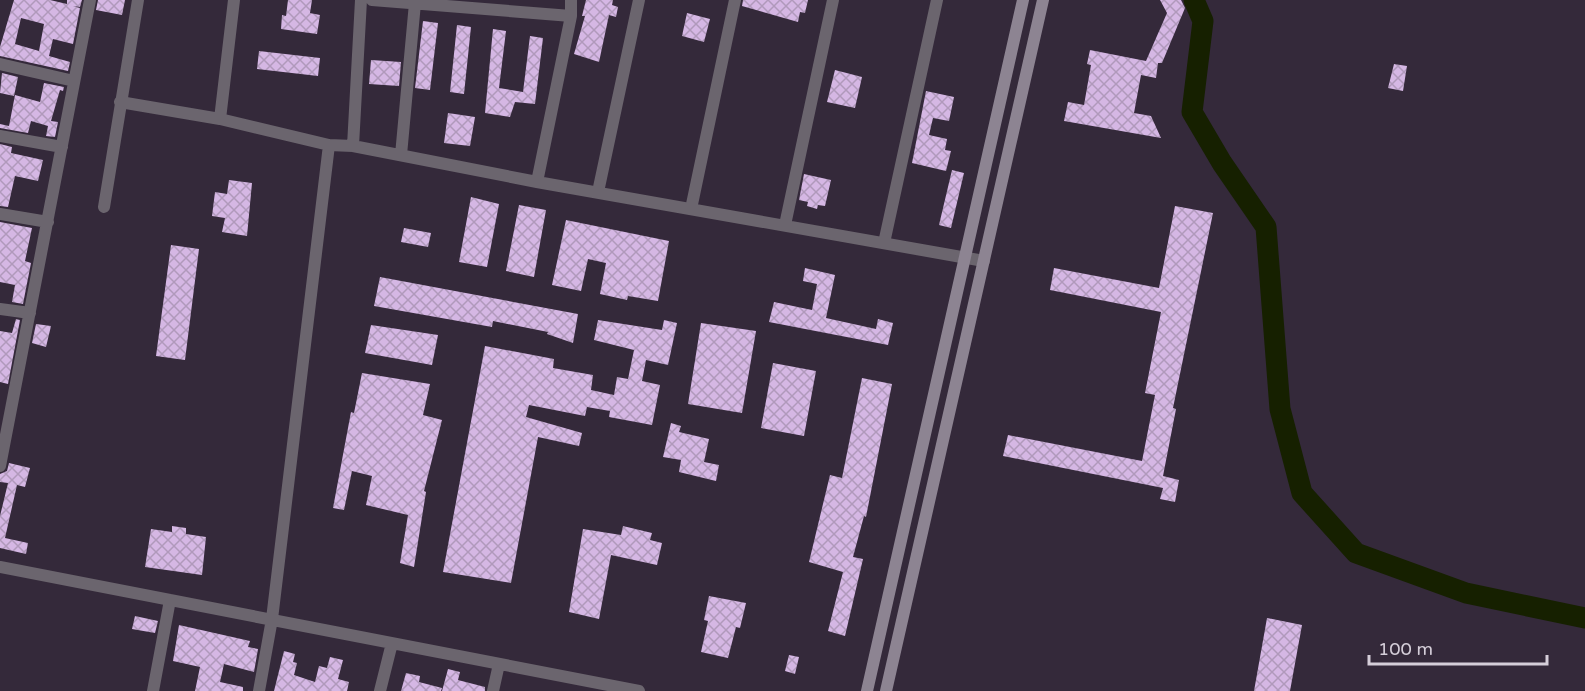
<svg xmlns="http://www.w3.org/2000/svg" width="1585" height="691" font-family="'Varela Round',sans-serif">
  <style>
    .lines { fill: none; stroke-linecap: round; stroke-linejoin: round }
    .river { stroke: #162000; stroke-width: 21 }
    .building { fill: url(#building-cross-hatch); fill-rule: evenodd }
    .street { stroke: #6b656e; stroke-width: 12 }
    .secondary { stroke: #8d8492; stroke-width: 12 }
  </style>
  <defs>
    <pattern id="building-cross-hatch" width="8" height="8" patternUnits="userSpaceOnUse" patternTransform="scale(1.5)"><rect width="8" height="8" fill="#d5b7e4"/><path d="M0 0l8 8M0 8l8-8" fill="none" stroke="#b099bb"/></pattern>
  </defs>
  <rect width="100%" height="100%" fill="#34293a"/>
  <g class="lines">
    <path class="river" d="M1194,0l9,21 -11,91 30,51 44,64 14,182 22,84 54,60 110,40 119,25"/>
  </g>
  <path class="building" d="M14,0h36l17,4v-4h15l-2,7 -7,-1 7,2 -7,36 -20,-5 -4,17 21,6 -2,9 -68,-15v-9zM21,18l23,6 -5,27 -24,-7z
    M98,0h27l-3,15 -26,-5z
    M288,0h24l-2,13 10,2 -3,19 -36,-5 1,-14 4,1z
    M586,0h27l-1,5 6,2 -2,10 -7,-2 -10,47 -25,-8 11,-38h-3z
    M743,0h65l-3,13 -5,-1 -2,10 -56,-16z
    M1160,0h21l4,8 -23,55h-4l-2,15 -15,-3 -7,38 17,3 10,22 -97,-17 4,-19 16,3 7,-40 -4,-1 3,-14 56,11 21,-48z
    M687,13l23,6 -6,23 -22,-6z
    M423,21l15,2 -8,67 -15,-2z
    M457,25l14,2 -7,67 -14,-2z
    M493,29l13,2 -7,57 24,4 7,-56 13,2 -8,66 -20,-2 -5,15 -25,-4z
    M259,51l61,7 -2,18 -61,-7z
    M371,60l30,2 -2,24 -30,-2z
    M1394,64l13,2 -4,25 -15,-3z
    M835,70l27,7 -7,31 -28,-6z
    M2,73l16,4 -4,19 -14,-3z
    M44,83l20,4 -1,4 -3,-1 -9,31 7,1 -3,15 -9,-1 2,-10 -17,-5 -3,12 -28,-5v-4l9,2 6,-31 25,7z
    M926,91l28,6 -5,24 -16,-3 -4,17 18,4 -2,11 6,1 -5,20 -34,-8z
    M448,113l27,4 -5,29 -26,-3z
    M0,144l12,3 -1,6 32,7 -5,21 -23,-5 -7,31 -8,-1z
    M952,170l12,3 -13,55 -12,-3z
    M804,174l27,6 -6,26 -7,-1 -1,4 -10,-3 1,-4 -9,-2z
    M229,180l23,3 -5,53 -25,-4 3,-14 -13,-2 3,-24 12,2z
    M471,197l28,7 -12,63 -28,-5z
    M519,205l27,5 -12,67 -28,-6z
    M1175,206l38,7 -40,195 3,1 -13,67 16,4 -4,22 -15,-3 3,-11 -160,-32 5,-21 134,26 13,-66 -10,-2 16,-81 -111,-22 4,-22 105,20z
    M566,220l103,21 -11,60 -30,-5 -1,4 -27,-6 6,-31 -18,-4 -7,32 -29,-6z
    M0,222l32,6 -7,33 6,2 -8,41 -11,-2 3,-17 -15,-3z
    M404,228l27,5 -3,14 -27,-5z
    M171,245l28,4 -14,111 -29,-4z
    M805,268l30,7 -9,43 50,11 2,-10 15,4 -5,22 -119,-23 5,-20 38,8 5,-26 -14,-3z
    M380,277l198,37 -5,29 -26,-9 1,-2 -55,-11 -1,6 -118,-21z
    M16,319l4,1 -12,64 -8,-2v-51l12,2z
    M598,320l64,10 2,-10 13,3 -9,42 -22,-5 -4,21 18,4 -8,40 -43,-8 1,-6 -23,-4 -2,9 -56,-11 -3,12 56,16 -3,13 -41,-9 -27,146 -68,-11 42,-226 69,13 -1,9 40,7 -2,15 23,5 3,-18 11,2 6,-29 -40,-10z
    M701,323l55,8 -14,82 -54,-9z
    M36,324l15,2 -5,21 -14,-4z
    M371,325l67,10 -6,30 -67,-12z
    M773,363l43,8 -12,65 -43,-8z
    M362,373l68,11 -7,31 19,5 -18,71 2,1 -12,75 -14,-4 8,-48 -42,-10 6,-29 -20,-5 -8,39 -11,-2 18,-96 3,1z
    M862,378l30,6 -26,133 -2,-1 -11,41 10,2 -18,77 -17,-5 15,-59 -34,-10 21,-87 12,3z
    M671,423l10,3 -2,6 30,7 -5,23 15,3 -3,16 -37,-9 2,-12 -18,-3z
    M9,463l21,5 -5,19 -8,-2 -12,53 23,5 -2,11 -26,-6v-32l8,-33 -8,-1v-8l7,-3z
    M172,526l14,2v6l20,3 -4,38 -57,-8 6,-38 21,3z
    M623,526l29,7 -2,7 12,3 -5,22 -46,-10 -12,64 -30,-7 14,-83 38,6z
    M709,596l37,7 -6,25 -4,-1 -8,31 -27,-6 7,-31 -4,-1z
    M135,616l23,5 -3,12 -23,-4z
    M1267,618l35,7 -12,66h-36z
    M179,625l71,16 -2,6 10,2 -4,23 -30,-8 -4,18 23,5v4h-48l5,-24 -27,-6z
    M284,651l11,3 -2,8 4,1 -3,12 21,7 4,-16 8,2 3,-11 13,3 -5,19 11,3 -2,9h-73z
    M789,655l10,2 -4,17 -10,-3z
    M448,669l12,3 -2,8 27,7v4h-43z
    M406,673l14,3 -1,6 23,6 -1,3h-40z"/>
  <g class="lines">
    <path class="street" d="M372,0l199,16
      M0,64l74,17
      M120,102l100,17 109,26 24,1 184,36 447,79
      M220,119l14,-119
      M0,136l62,11
      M353,146l8,-146
      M401,155l14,-152
      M537,182l34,-166v-16
      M598,192l41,-192
      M104,207l34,-207
      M691,209l44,-209
      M0,214l48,8
      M785,225l48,-225
      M884,243l53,-243
      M0,309l30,4
      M0,466l90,-466
      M0,567l639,124
      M153,691l17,-91
      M259,691l13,-72 57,-474
      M380,691l12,-48
      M493,691l6,-27"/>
    <path class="secondary" d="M867,691l156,-691
      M886,691l157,-691"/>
  </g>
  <path d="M1369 655v9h178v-9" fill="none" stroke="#d5ced9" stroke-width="3"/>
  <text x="1378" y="655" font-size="18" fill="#d5ced9" stroke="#34293a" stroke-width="4.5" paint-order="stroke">100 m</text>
</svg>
